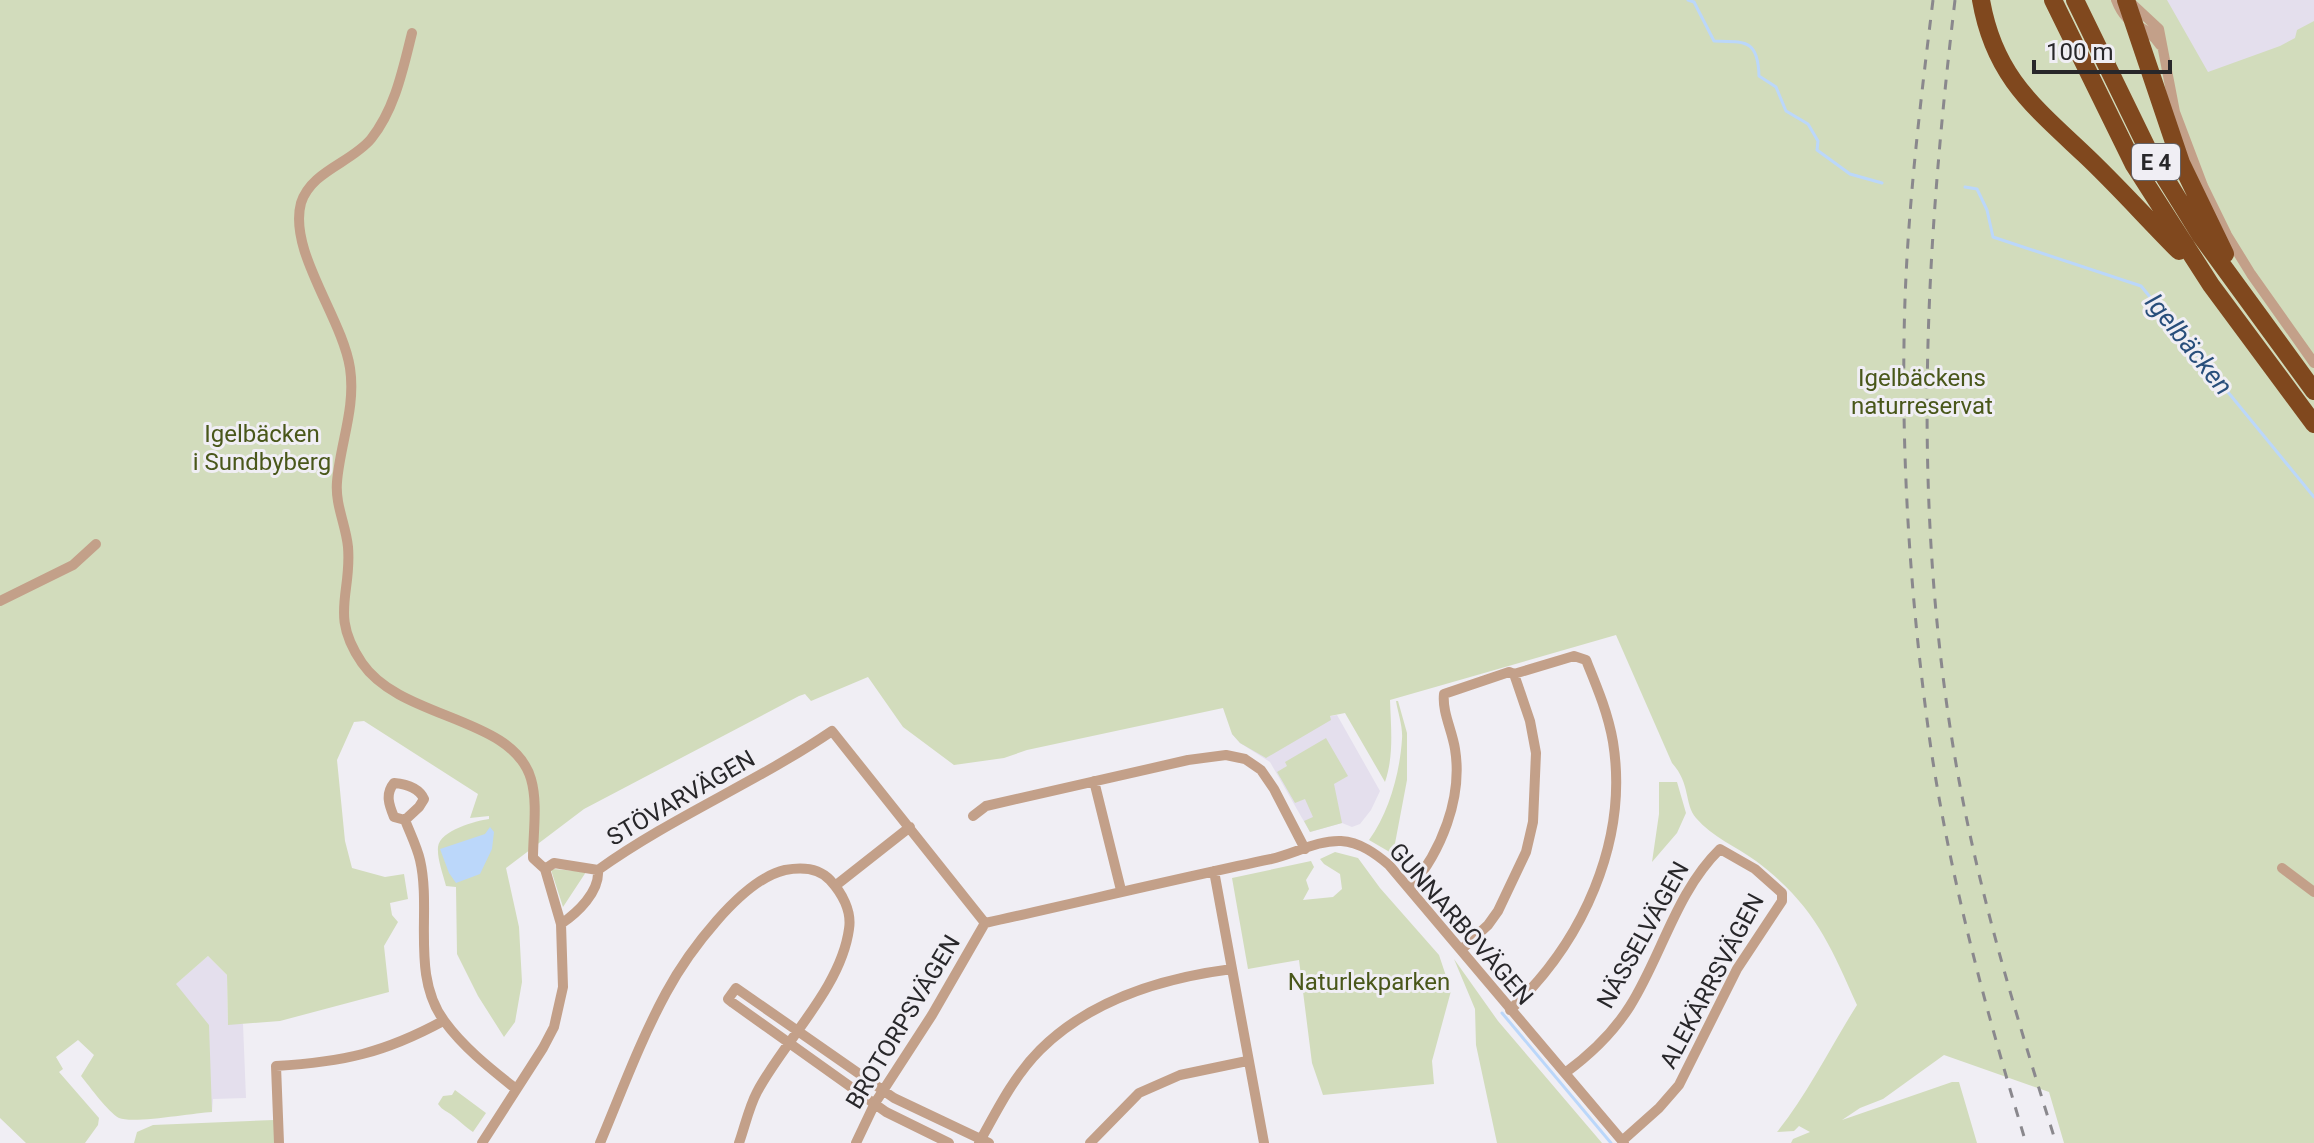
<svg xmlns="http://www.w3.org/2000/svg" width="2314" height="1143" font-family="Roboto,sans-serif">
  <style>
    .built { fill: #e4dfed }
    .green { fill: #d2dcbc }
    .water { fill: #bbd7fa }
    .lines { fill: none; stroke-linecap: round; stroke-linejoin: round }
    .stream { stroke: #bbd7fa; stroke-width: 3 }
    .minor { stroke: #c3a089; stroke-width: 10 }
    .motorway { stroke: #80481e; stroke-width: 18 }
    .rail { stroke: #8a888d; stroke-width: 3; stroke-dasharray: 10 10; stroke-linecap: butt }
    .labels { text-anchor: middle; stroke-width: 6; stroke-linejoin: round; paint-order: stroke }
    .shield { fill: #f0eef4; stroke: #646367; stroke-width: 2 }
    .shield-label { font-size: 22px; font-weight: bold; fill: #28272a }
    .park-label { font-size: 24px; fill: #49571a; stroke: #f0eef4 }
    .street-label { font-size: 24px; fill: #28272a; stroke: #f0eef4 }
    .water-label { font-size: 26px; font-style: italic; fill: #284e7b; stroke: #f0eef4 }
  </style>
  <rect width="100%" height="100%" fill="#f0eef4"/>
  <path class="built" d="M2141,0h173v342z
    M1337,715l43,76 -9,19 -11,14 -8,3 -10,-4 -32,9 -40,-70 -30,-19 -8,-9z
    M208,956l19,19 1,49h15l3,74 -33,1 -1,13 -56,-111z"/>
  <path class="green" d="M0,0h2167l41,72 72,-26 15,-8 2,-8 17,-9v1122h-250l-15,-51 -105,-37 -61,44 -23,9 -18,12 110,-38h7l18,61h-186l2,-4 17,-7 -11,-6 -5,5 -17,1c30,-37 54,-86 80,-127 -28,-63 -44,-101 -101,-144 -19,-14 -44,-24 -60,-43 -12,-14 -5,-34 -24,-55l-56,-128 -226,65c1,28 4,56 -5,82l-40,-69 -15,3 1,4 -65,38 -26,-15 -8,-9 -9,-26 -196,42 -23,8 -50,7 -51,-38 -35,-50 -57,24 -6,-7 -6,2 -215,113 -78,59 13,59 3,55 -7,40 -11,15 -26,-41 -21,-42 -1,-67 -10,-1c-3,-12 -9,-27 -8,-39 2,-17 38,-26 51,-28v-3l-19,2 8,-24 -114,-73 -10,1 -17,38 8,81 7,27 33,9 19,-3 4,25 -18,4 2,12 6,7 -14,24 5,46 -109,29 -52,4 -1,-50 -19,-19 -32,28 33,41 3,87c-19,1 -79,12 -93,6 -11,-6 -29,-31 -38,-42l13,-21 -16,-15 -22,17 7,12 -4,3 40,46 -1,7 -13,18h-59l-26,-25z
    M1396,701h2l9,32v47l-14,74 -24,-14c20,-27 31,-68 33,-101 1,-12 -4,-26 -6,-38z
    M1326,738l22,38 -14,8 8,39 -32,9 -6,-11 9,-4 -8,-18 -10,4 -18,-31 10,-6 -2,-4z
    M1659,782h18l9,31 -9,20 -25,29 7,-48z
    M1335,852l23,6 22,30 59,67 12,36 -19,70 2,23 -111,11 -11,-32 -13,-103 -51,9 -16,-91 79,-17 3,6 -8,13 3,9 -6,11 30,-3 9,-8 -2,-15 -16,-10 -4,-5z
    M554,869l32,3 -23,35 -12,-37z
    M1454,959l44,62 104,122h-105l-21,-98 -1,-36z
    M455,1090l31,23 -13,19c-8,-5 -13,-11 -20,-16 -6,-5 -10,-5 -15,-12l5,-8 9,-1z
    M274,1120l3,23h-143l3,-11 16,-7z"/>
  <path class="water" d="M490,827l4,5 -2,17 -12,25 -24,9 -7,-10 -9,-24 45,-15z"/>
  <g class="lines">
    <path class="stream" d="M1688,0l6,2 20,39c31,1 44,-2 45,35l17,11 10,24 22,13 10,17 -1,9 33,24 32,9
      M1965,187l12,2 10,21 6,27 148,49 173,211
      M1502,1013l109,130"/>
    <path class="minor" d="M2116,0c12,31 27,20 44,45
      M2129,1l30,28 16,83 28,74 24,49 24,39 63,89
      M412,33c-9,36 -17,76 -41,106 -20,24 -60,32 -70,64 -13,48 41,114 49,165 6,40 -10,76 -13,114 -2,23 9,43 11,65 4,47 -19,68 14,116 39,57 151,53 169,116 7,24 2,54 2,79l12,11 16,55 2,63 -9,40 -11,21 -61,95
      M0,601l73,-36 23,-21
      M1094,781l27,109
      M973,816l13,-10 202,-46 38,-5 19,4 16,11 13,19 31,60
      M405,820l14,-13 5,-8c-5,-11 -19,-15 -30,-16 -9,11 -5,22 0,34l11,3c5,13 12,27 15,40 12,52 -10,116 25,162 19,26 46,47 71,67
      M2282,868l32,24
      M545,869l9,-6 44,7c74,-53 159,-88 234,-139l153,192
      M1214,871l50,272
      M835,886l75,-59
      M1410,888c31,-36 53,-90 45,-139 -3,-19 -13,-37 -11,-55l65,-22 5,2 60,-18 12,4c11,27 22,53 27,82 16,100 -31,201 -103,268
      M985,923c95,-21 190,-44 286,-64 23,-5 46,-19 70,-18 19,1 35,13 48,24l235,278
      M561,924c16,-11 39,-32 37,-54
      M1462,949l26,-24 10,-14 28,-59 7,-30 3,-69 -6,-32 -16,-47
      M1565,1073c26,-19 48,-40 65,-67 32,-51 46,-114 90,-157l35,20 27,24v8l-45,68 -58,116 -20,23 -37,33
      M279,1143l-3,-77c67,-4 108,-13 167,-45
      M600,1143c21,-50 40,-102 66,-150 21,-39 75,-113 119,-123 16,-3 33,-3 45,10 12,13 22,31 19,49 -8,59 -65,112 -92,163 -8,15 -12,34 -18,51
      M856,1143l19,-40 57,-88 53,-92
      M949,1143l-63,-31 -153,-109 -5,-4 8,-11 158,110 95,45
      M979,1143c18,-33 35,-67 61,-93 51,-51 122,-72 192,-81
      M1090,1143l49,-50 41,-18 67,-14"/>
    <path class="motorway" d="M1981,0c13,75 51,105 103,154 33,31 63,65 95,97
      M2053,0l81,165 77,120 103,139
      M2075,0l74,152 52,84 113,155
      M2126,0l55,163 44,91"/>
    <path class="rail" d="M1933,0c-14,114 -28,229 -29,344 -2,135 8,271 27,405 20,133 56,265 95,394
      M1955,0c-30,253 -43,493 -2,746 22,135 62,266 103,397"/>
  </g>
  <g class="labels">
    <rect class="shield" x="2132" y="144" width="48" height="36" rx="6"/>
    <g class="shield-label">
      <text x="2156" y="170">E 4</text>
    </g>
    <g class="park-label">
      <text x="1922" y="386">Igelbäckens<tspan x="1922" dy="28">naturreservat</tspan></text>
      <text x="262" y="442">Igelbäcken<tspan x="262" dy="28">i Sundbyberg</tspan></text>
      <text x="1369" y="990">Naturlekparken</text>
    </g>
    <g class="street-label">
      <text transform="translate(681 798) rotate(-30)" y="8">STÖVARVÄGEN</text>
      <text transform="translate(1461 924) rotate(49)" y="8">GUNNARBOVÄGEN</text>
      <text transform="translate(1643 935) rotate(-61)" y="8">NÄSSELVÄGEN</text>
      <text transform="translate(1712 981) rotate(-62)" y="8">ALEKÄRRSVÄGEN</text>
      <text transform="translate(903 1022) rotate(-59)" y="8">BROTORPSVÄGEN</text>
    </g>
    <g class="water-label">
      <text transform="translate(2189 344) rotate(51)" y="9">Igelbäcken</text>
    </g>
  </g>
  <path d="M2034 60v12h136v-12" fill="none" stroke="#28272a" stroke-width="4"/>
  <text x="2046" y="60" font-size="24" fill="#28272a" stroke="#f0eef4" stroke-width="6" paint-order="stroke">100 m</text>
</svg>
